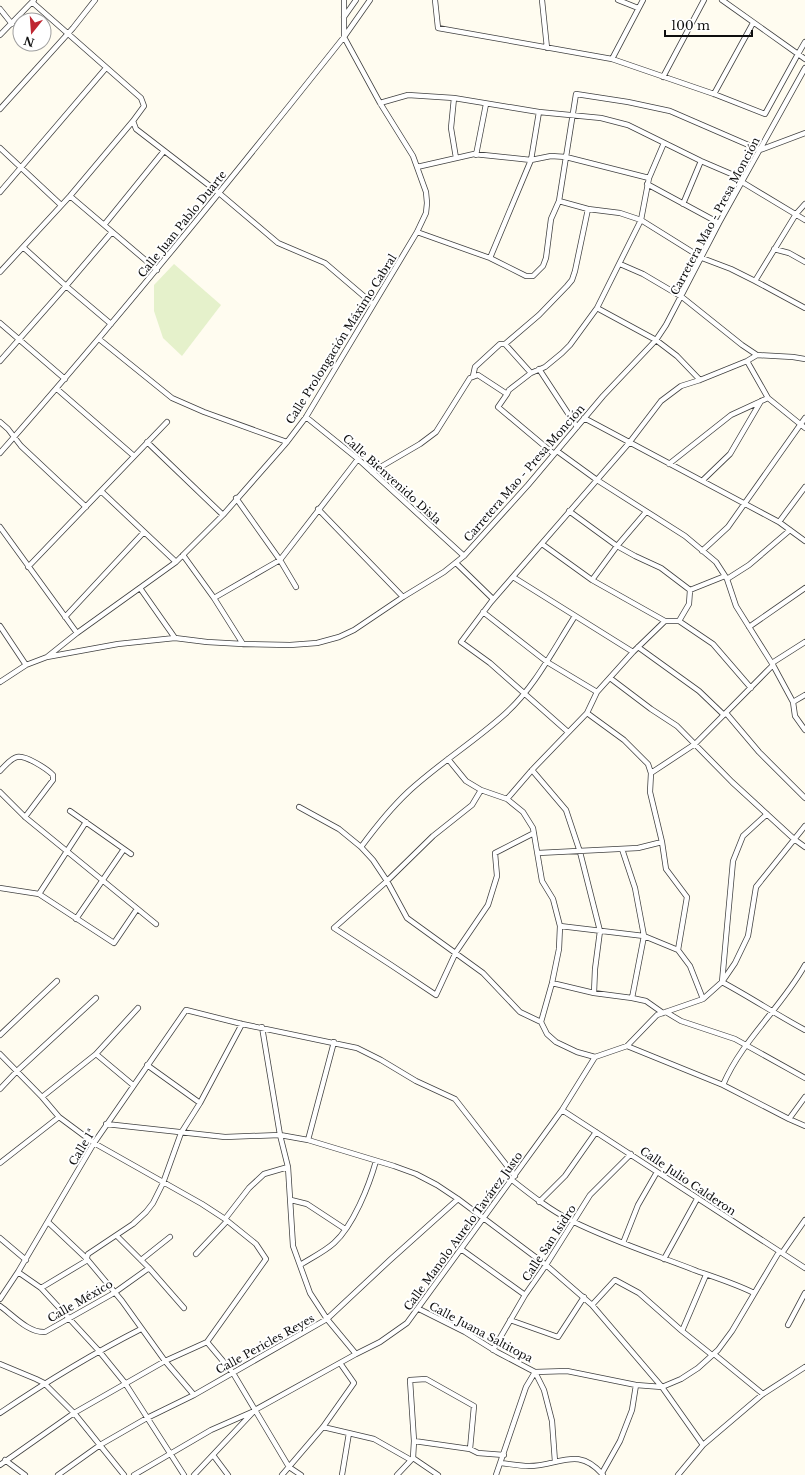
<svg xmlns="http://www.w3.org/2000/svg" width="805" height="1475" font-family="'Libre Baskerville',serif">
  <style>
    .pitch { fill: #e5f1cb }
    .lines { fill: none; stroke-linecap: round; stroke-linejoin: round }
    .minor-casing { stroke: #414141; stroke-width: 6 }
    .minor { stroke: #fff; stroke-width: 4.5 }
    .labels { text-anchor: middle; stroke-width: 4; stroke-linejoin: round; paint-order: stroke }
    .street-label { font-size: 11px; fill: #0e0e0e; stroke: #fff }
  </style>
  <rect width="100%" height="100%" fill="#fffcf0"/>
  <path class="pitch" d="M174,264l47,41 -39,51 -19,-18 -9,-27v-26z"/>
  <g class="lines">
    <defs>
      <path id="minor" d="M435,0l3,28 174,31 102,35 51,20 33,-60 7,5
        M542,0l5,48
        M618,0l20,8
        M722,0l76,54 7,-12
        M32,2l109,96 3,8 -11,15 3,8 83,64 59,50 47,20 48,41
        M0,9l12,15
        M344,17l12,-17
        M0,35l34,-35
        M612,59l31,-59
        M663,77l41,-77
        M714,94l39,-71
        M454,98l-3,30 5,30
        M380,103l28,-8 46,3 85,14 62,6 27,7 73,36 42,18
        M0,109l73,-81 22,-28
        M0,148l61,57
        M476,155l10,-51
        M417,167l57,-13 57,6 20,-4 15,1 83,21
        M742,182l63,38
        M647,184l72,39
        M0,192l106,-124
        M70,196l87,74
        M559,201l29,8 32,4 21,7 61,38 29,11 24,12 50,27
        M683,204l18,-43
        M104,225l60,-74
        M417,232l73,26 36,18h7l10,-10 3,-8 5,-39 8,-18 17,-107 52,8 42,9 90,39 45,-17
        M774,249l15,4 16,9
        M490,258l41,-98 8,-48
        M620,264l23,10 39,23 60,48 15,10 36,2 12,2
        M0,272l70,-76 63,-75
        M755,281l41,-67 9,-10
        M597,308l59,32 21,16 23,24
        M0,323l65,56
        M111,324l-45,-38 46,-54
        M99,339l73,59 32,14 83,30
        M505,344l34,-29 28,-29 5,-6 3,-9 13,-62
        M0,361l66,-75 -43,-39
        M747,361l21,37 37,30
        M539,369l38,58
        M473,376l2,-9 25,-23h5l26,29
        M57,389l77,67
        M306,417l52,42 106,97
        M584,418l195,104 26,19
        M0,422l8,7 13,17 65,61
        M147,442l76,73
        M557,451l40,29 88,56 31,26 11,17 9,27 37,59 20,37 2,14 10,14
        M0,453c119,-135 232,-275 344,-416l26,-37
        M554,454l-56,-47 9,-13 2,-4 22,-17 14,-6 17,-14 8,-8 27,-37 44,-88 8,-42 15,-35
        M669,464l62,-49 37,-17
        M372,472l48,-28 16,-12 34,-54 8,-3 29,19
        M702,481l28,-27 31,-53
        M101,491l75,71
        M236,498l44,62 16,27
        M318,509l85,88
        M569,511l48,35 18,10 26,12 29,22 35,-14
        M779,522l26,-35
        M0,527l77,106
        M542,544l50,36 73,41h14l34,23 38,44
        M702,551l26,-24 77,-109
        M183,555l31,43 29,46
        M456,563l37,36
        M28,567l139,-145
        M513,577l120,75
        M727,579l22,-14 41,-35
        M592,580l25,-34 29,-34
        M140,588l35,50
        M214,598l66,-38 78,-101
        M483,612l64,50 50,30
        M65,617l79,-85
        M679,621l10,-17 1,-14
        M0,626l26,39
        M749,627l56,-39
        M638,647l61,44 25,24
        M47,657l71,-13 57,-6 32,4 36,2 47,1 27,-2 22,-6 15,-7 49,-33 41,-25 20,-16 64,-71 75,-89 53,-56 10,-15 53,-102 86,-155
        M772,663l33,-21
        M610,678l41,31 26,17 55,56 62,57 11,8
        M0,682l26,-17 21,-8 30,-24 99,-71 47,-47 64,-73 19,-25 111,-185 9,-19 1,-10 -1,-11 -13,-36 -33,-53 -36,-66v-37
        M793,702l12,-7
        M587,713l37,27 24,24 3,9 -1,19 12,50 4,27 21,28 -9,53
        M726,713l33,39 46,46
        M568,732l-78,-69 -29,-21 30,-40 138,-159 32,-42 20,-15 19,-6 47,-19 10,-6
        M448,759l18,22 15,9 26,9 16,13 10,16 9,53 11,18 7,27 -1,23 -7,34 -11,39 6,12 9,8 21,10 18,5 32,-11 30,-31 46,-16 19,-17 13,-19 13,-27 8,-49 49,-61
        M532,770l34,40 14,42 20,79 -5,38 -1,24
        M0,771c4,-4 11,-13 17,-14 9,-2 30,12 36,18v5l-28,37
        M651,773l44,-29 78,-79
        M481,790l-9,15 -39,31 -46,45 -53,47 57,37 45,30 20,-43 32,-47 9,-29 -2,-23 39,-20
        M0,792l25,25 131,107
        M507,799l25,-29 55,-57 10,-21 36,-40 32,-31
        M299,807l40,22 22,18 12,13 14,21 20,37 76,55 37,39 21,10
        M70,811l61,43
        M767,814l-24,22 -10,25 -11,121c28,15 55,33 83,48
        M361,847c14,-19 29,-38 47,-55 30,-28 66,-50 97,-78 30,-27 48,-64 70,-98
        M622,849l13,39 9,48 -12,62
        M538,853l100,-5 24,-6
        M0,888l39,6 47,-72
        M39,894l75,49 23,-34
        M76,919l48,-70
        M560,926l84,10 34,14 12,16 13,33
        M552,983l42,10 38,5 14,3 17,12
        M666,1012l15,9 54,18 70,39
        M262,1027l18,108 8,32 5,79 17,47 17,26 29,35
        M0,1035l57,-54
        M627,1046l96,39 66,34 16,7
        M0,1054l42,43 17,20 35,26 108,61 23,15 31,25 10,15 -59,83 -42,19 -91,52 -74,52
        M96,1054l37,31
        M147,1065l53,38
        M723,1085c19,-45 59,-78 82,-120
        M0,1089l17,-18 79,-73
        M42,1097l54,-43 42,-46
        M562,1110l243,158
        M789,1119l16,-22
        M106,1124l119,13 55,-2 28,5 86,26 22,8 21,11 21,14 88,66 46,40 70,82 41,58
        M308,1140l26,-98
        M0,1163l59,-46
        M512,1180c19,15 38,30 60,41 40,20 84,34 125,50 20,7 39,13 57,22
        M291,1200l16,4 38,25
        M539,1202l26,-26 31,-44
        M225,1219l24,-31 15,-14 24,-7
        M48,1222l38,36 36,43 43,60 29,34
        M117,1236l32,32 35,40
        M0,1238l26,22
        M623,1243l15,-38 19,-33
        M461,1249l64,46
        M782,1253l23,-33
        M196,1254l31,-33
        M664,1259l33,-60
        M141,1260l29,-23
        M300,1265c11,-7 24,-13 34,-22 19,-17 35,-57 42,-82
        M18,1272l23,16 58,63 26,32 59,92
        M41,1288l45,-27 2,-7 45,-30 13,-12 7,-9 10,-20 18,-50 19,-30 42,-79
        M0,1299l18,-27 76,-129 92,-133 56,14 115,24 24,12 35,21 39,18 60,77
        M592,1305l23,-25 24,13 43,38 30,24
        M0,1306c13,9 28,27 45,26l69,-39 35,-25
        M419,1309l46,23 32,20 38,20 32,-1 69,14 26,2 19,-8 17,-11 20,-18 14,-19 47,-79
        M510,1320l48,17 26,-40
        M788,1325l17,-32
        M682,1331l24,-56
        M207,1342l26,31 56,94 12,8
        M493,1350l32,-55 21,-30 44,-70 41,-41
        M714,1354l49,40
        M0,1364l36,15 8,4 30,30 50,62
        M535,1372l9,18 8,31 3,41
        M0,1413c46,-31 92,-59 141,-84
        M323,1427l51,12 37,21
        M414,1441l56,8 8,4 26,2
        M213,1455l15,20
        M413,1458l25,17
        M5,1460l20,15
        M501,1463c9,1 19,3 28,3 30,0 49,-21 74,9
        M602,1473l18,-32 12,-31 4,-25
        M58,1475l42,-30 47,-27 47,-23 133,-76 63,-59 68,-61
        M134,1475l77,-45 41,-18
        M194,1475l61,-65 101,-56 24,-12 27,-19 155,-213 33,-53
        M282,1475l41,-48 31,-44 -14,-20
        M342,1475l7,-42
        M397,1475l16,-17 1,-17 -4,-61 16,-1 48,27 -4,43
        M496,1475l30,-88 9,-15
        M678,1475l25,-30 60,-51 42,-27"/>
    </defs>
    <use href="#minor" class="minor-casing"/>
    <use href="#minor" class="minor"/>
  </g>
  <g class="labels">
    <g class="street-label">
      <text transform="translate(715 216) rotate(-62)" y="4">Carretera Mao - Presa Monción</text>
      <text transform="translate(182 224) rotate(-51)" y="4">Calle Juan Pablo Duarte</text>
      <text transform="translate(341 339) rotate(-58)" y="4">Calle Prolongación Máximo Cabral</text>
      <text transform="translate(524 473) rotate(-49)" y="4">Carretera Mao - Presa Monción</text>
      <text transform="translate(392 479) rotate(42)" y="4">Calle Bienvenido Disla</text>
      <text transform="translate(82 1147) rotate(-59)" y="4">Calle 1ª</text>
      <text transform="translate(688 1181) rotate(34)" y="4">Calle Julio Calderon</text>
      <text transform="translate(463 1231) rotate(-54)" y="4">Calle Manolo Aurelo Tavárez Justo</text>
      <text transform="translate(549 1243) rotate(-57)" y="4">Calle San Isidro</text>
      <text transform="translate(80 1301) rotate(-30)" y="4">Calle México</text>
      <text transform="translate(481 1332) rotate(28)" y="4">Calle Juana Saltitopa</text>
      <text transform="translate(265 1344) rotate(-29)" y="4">Calle Pericles Reyes</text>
    </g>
  </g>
  <g transform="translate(32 32) rotate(197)"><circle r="19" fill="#ffffff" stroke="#9f9f9f"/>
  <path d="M0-3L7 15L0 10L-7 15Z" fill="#bf2631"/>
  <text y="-6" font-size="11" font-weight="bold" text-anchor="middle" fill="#0e0e0e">N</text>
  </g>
  <path d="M665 30v6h87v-6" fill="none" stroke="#0e0e0e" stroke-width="2"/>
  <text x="671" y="30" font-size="12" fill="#0e0e0e" stroke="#ffffff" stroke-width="3" paint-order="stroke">100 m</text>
</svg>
